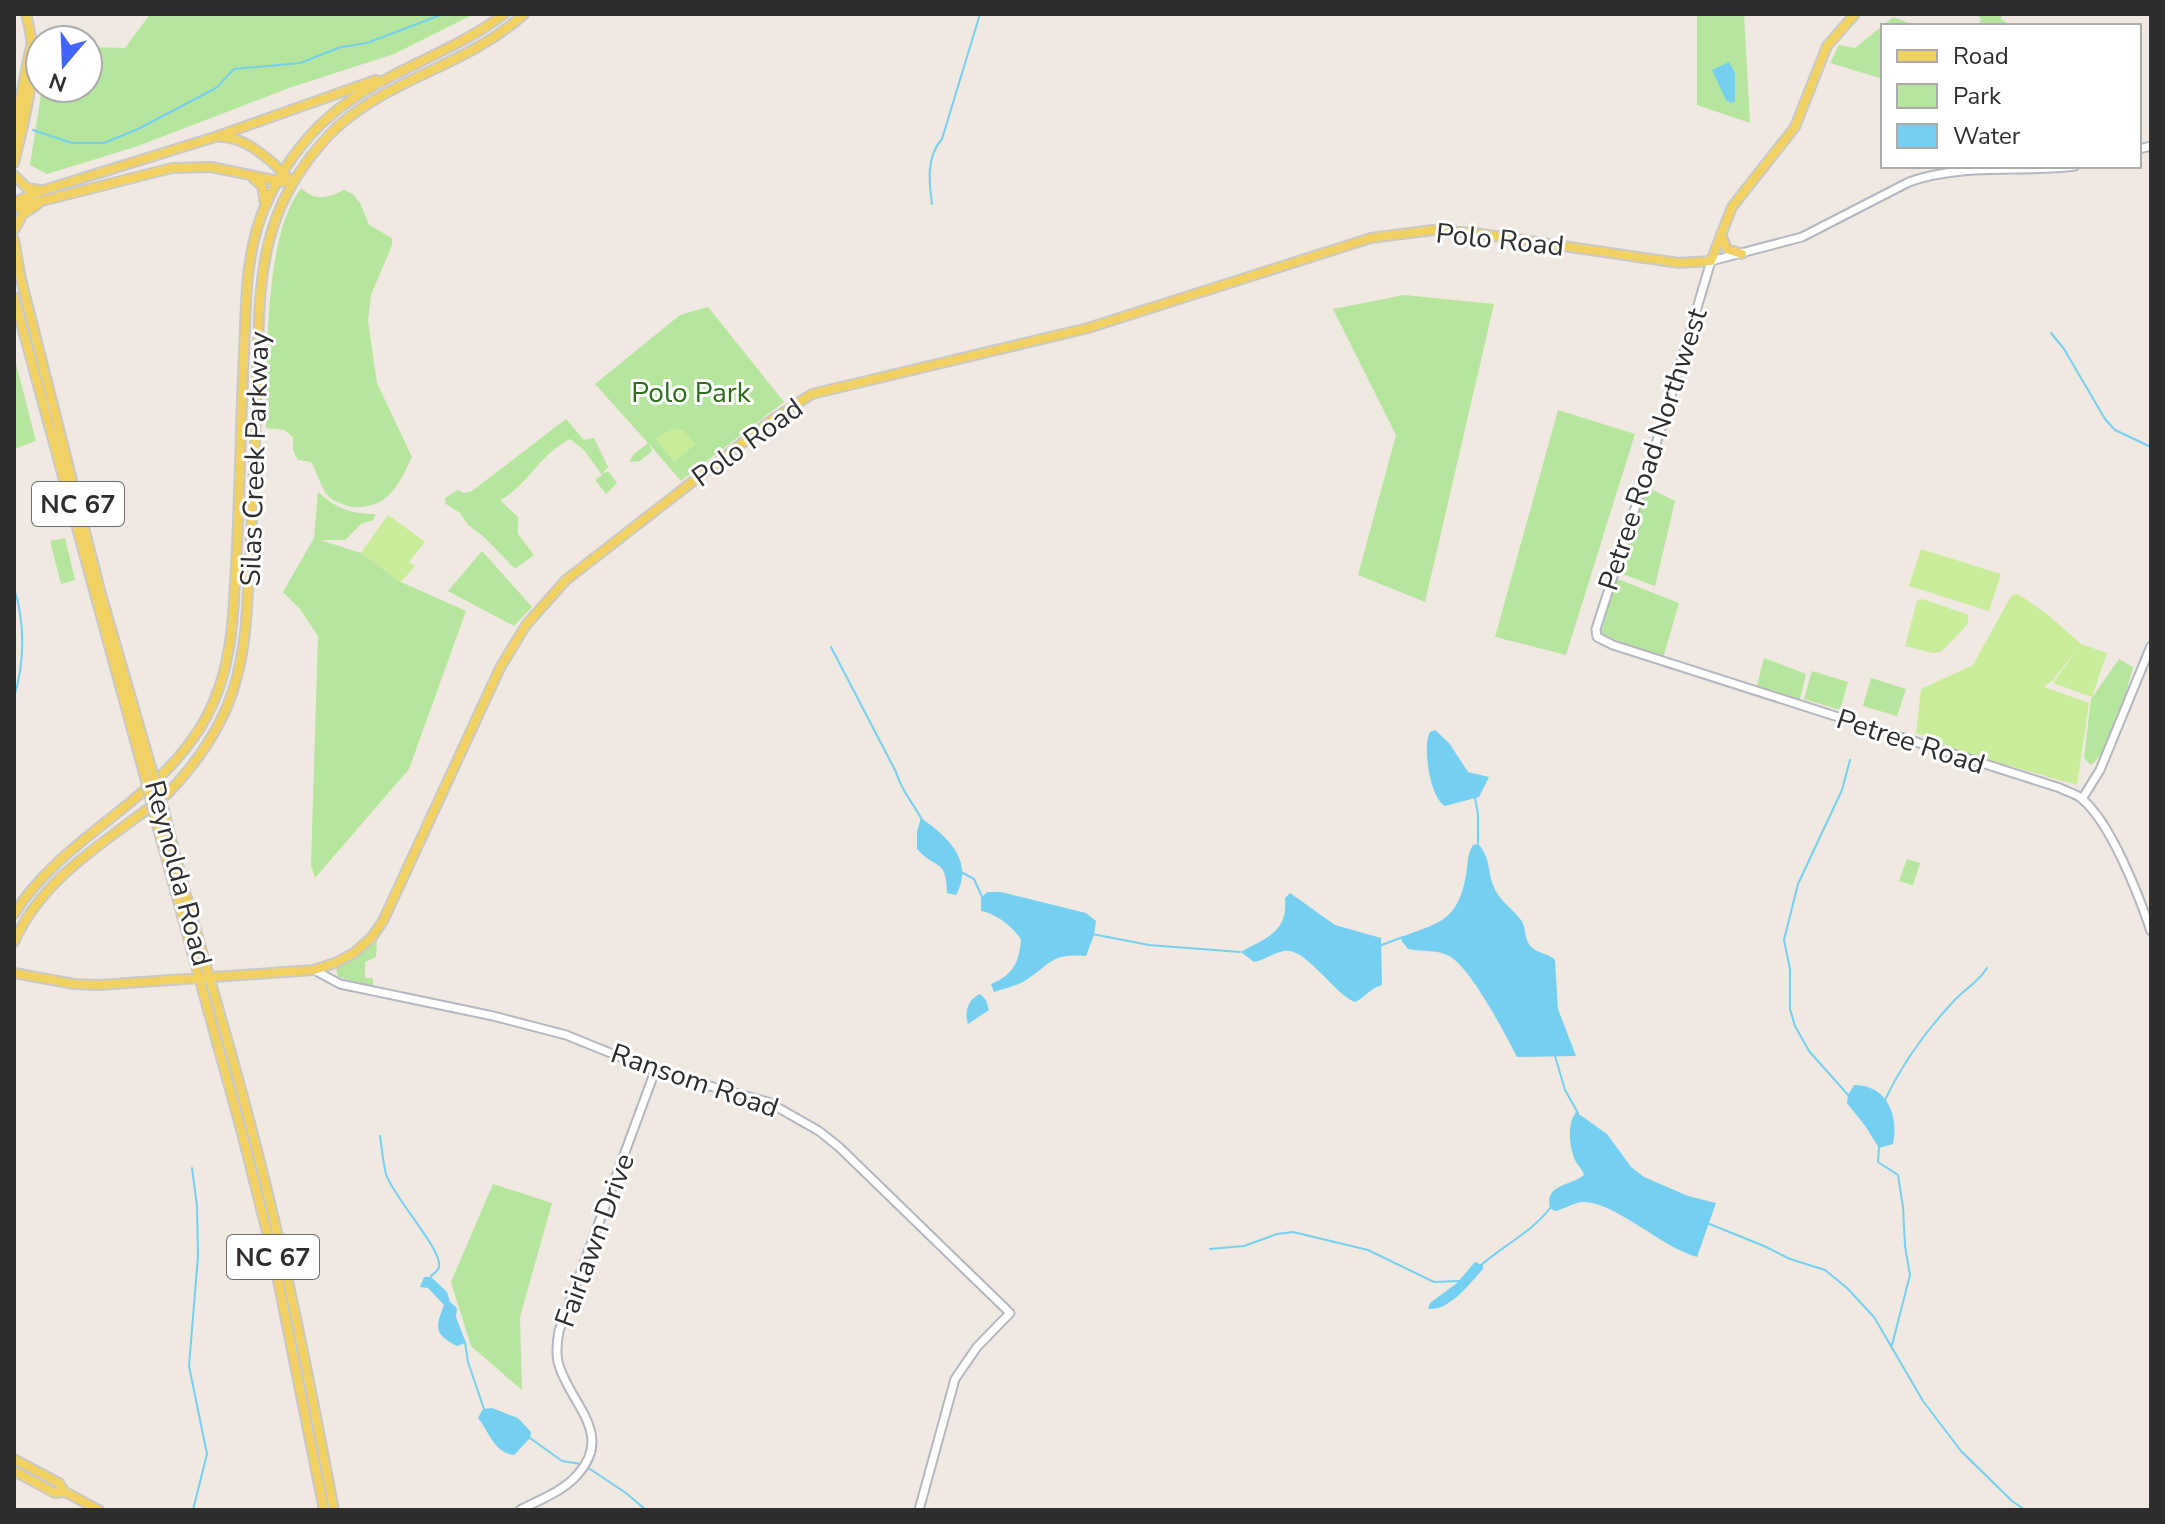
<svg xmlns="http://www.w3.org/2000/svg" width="2165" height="1524" font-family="'Nunito Sans',sans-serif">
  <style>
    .green { fill: #b6e59e }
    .pitch { fill: #c9ec9a }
    .water { fill: #75cff0 }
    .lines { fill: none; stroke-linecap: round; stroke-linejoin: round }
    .stream { stroke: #75cff0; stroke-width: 2 }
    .minor-casing { stroke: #b4b7c1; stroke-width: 11 }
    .major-casing { stroke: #c9c9c9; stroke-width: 12 }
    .minor { stroke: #fff; stroke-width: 7 }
    .major { stroke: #f2d163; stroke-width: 8 }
    .major-bridge-casing { stroke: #c9c9c9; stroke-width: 12; stroke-linecap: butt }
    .major-bridge { stroke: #f2d163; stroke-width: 8 }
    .labels { text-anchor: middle; stroke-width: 6; stroke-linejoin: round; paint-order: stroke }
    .shield { fill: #fff; stroke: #6d6d6d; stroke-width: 2 }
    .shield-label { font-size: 26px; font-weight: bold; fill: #2e2e2e }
    .street-label { font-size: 28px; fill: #2e2e2e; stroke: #fff }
    .park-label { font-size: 28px; fill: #2c6e1b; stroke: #fff }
  </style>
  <rect width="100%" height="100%" fill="#efe9e1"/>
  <path class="green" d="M150,14h324l-80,40 -105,34 -154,59 -88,27 -17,-9 12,-77h46v-41l37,1z
    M1697,14h47l6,109 -53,-18z
    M1977,14h25l-1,5 11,7h-33l2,-7z
    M1893,17l21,8 -31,1v53l-53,-16 9,-18 16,3z
    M301,188c15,14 26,10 43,2l9,4 7,9 9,22 23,13v7l-21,50 -3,26 9,62 35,74c-12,25 -22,49 -53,50 -10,1 -22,-4 -30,-10 -9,-9 -11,-24 -18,-35l-13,-2 -5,-10v-13l-9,-7 -18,-2c2,-65 -4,-187 35,-240z
    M1404,295l90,9 -69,298 -67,-27 38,-140 -63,-126z
    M708,307l76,95 -103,79 -32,-37 3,7 -12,10 -11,1 5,-8 14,-11 -53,-59 85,-69z
    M14,356l22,85 -22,8z
    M1558,410l77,24 -69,221 -71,-18z
    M566,419l18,21 10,-2 14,29 -6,7 6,-3 9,12 -11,11 -11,-14 7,-5 -18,-25 -14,-11c-29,14 -44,48 -70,61l18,17v17l16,21 -19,14 -32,-33 -15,-11 -8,-12 -14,-9 -1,-6 13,-8 6,3 8,-2z
    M1647,487l28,14 -20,85 -38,-14z
    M318,492c19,17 33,22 58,22l-3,6 -12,4 -16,16h-25l41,13 40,29 65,29 -57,158 -94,109 -4,-13 7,-229 -18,-27 -17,-17 31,-54z
    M65,538l10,42 -14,4 -11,-43z
    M482,551l50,56 -18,19 -66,-35z
    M1615,578l64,25 -16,55 -62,-24z
    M1764,658l42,16 -7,29 -43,-14z
    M2119,659l14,8c-8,29 -18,79 -42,98l-7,-7 7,-59z
    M1812,671l36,11 -8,28 -36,-11z
    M1871,678l35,11 -9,27 -34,-10z
    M1907,859l13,4 -7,22 -14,-4z
    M377,941l-1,16 -11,5v16h8v8l-35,-9 -2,-9z
    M493,1184l59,19 -32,114 2,73 -51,-44 -20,-64z"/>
  <path class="pitch" d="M673,429l10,1 13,14 -22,18 -18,-24z
    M388,515l37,27 -16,20 6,4 -14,16 -40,-29z
    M1921,549l80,25 -12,37 -80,-25z
    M2018,594l29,20 34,30 26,9 -15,44 -39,-14 27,-38 -27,35 -9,7 45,16 -12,82 -106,-30 -55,-22 5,-44 52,-24 38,-69z
    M1922,599l47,16 -2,10 -26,27 -8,1 -28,-7 12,-45z"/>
  <path class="water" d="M1729,62l6,11v28l-3,2 -6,-3 -14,-30z
    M1435,730l14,13 19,29 21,5 -10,20 -34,9c-15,-8 -23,-60 -15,-74z
    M921,818c26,18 54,43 35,77l-9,-2c-1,-36 -10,-22 -30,-44v-17z
    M1478,844c12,12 10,27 15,41 5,15 19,23 28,35 5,7 3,17 8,24 6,10 18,8 26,16l3,49 18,47 -59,1c-13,-25 -44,-85 -66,-100 -13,-8 -28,-5 -43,-8l-7,-9 3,-4c37,-14 54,-16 62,-61 2,-11 1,-21 7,-30z
    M987,892h14l85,21 10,8 -2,14 -8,21c-35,-3 -34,7 -60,24 -9,6 -21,8 -32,12l-3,-8c22,-9 28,-21 30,-44 -7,-13 -26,-27 -40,-29v-13z
    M1290,893l45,32 46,13 1,47c-12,3 -16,12 -27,17 -21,-8 -50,-56 -71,-51 -11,2 -19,9 -30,11l-13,-10c26,-15 47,-19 44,-54z
    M980,994l6,6 3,10 -21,14c-4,-11 0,-25 12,-30z
    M1854,1085c33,0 45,30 39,59l-14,4 -13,-21 -19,-24 1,-8z
    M1576,1112l31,22 24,33 13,10 44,19 28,7 -19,54c-36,-10 -79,-53 -112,-55 -10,-1 -20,7 -30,9l-5,-3c-6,-24 21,-22 34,-33 -2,-7 -7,-10 -10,-17 -5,-15 -7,-33 2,-46z
    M1475,1262l8,3v4c-13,14 -33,42 -55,40l2,-6 27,-20z
    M424,1277h7l16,15 3,10 7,6 -1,9 10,26 -9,3c-23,-12 -22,-18 -13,-41l-16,-17 -8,-1z
    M492,1408l26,10 13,14 -1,6 -16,17c-20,-2 -25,-24 -36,-37l5,-9z"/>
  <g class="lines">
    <path class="stream" d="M33,130l39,13h32l34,-14 78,-41 18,-19 66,-6 41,-16 26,-4 76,-29
      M932,204c-3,-22 -6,-47 10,-65l38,-125
      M2051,333l13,16 41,70 10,11 36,17
      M14,588c11,34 11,74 0,109
      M831,647l65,125c6,21 17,30 26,48
      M1475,798l3,16v29
      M961,872l13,7 9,20
      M1092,934l57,11 91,7
      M1379,946l24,-9
      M1555,1056l10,34 13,23
      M1849,1096l-40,-45 -14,-25 -5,-17v-40l-6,-29 14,-56 44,-94 8,-30
      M1885,1100c17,-36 40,-68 67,-97 11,-13 26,-20 35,-35
      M380,1136c2,13 3,26 6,38 7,23 57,76 53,93 -1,4 -4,6 -8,9
      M1879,1147l-1,15 20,13 5,32 2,39 5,29 -18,70
      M192,1168l5,38 1,50 -9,110 18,88 -14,56
      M1707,1223l57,23 26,13 35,11 22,18 27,29 49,84 38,50 51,50 13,9
      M1210,1249l34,-3 33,-12 16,-2 75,18 66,32 25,-1
      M1480,1266c24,-21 52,-34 71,-59
      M465,1342l3,20 16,47
      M530,1438l32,23 19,3
      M590,1469l36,24 20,17"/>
    <defs>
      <path id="minor" d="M2139,149l12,-3
        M2075,166c-54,7 -114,-3 -166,16l-107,55 -91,24 -47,158 -68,210 1,8 16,8 447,143c7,4 17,6 22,11 29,24 57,97 69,132
        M2082,799l18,-29 51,-124
        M314,970l26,14 153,32 73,19 89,36 113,31 51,29 20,16 171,166 -33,34 -22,32 -36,131
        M520,1510c19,-10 44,-19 58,-36 37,-41 -10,-72 -20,-112 -2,-11 -1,-21 1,-31l96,-260"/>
      <path id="major" d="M14,131l16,-81
        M221,137c24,0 50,23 66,40
        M14,163c12,-50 27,-98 12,-149
        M14,175l13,13 13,2
        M253,178l9,8 3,18
        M14,202l30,-12 171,-53 161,-57
        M14,208l158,-40 39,-1 73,15
        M14,230l9,-16 14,-9
        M1721,234l6,15 15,5
        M14,239l7,40 80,315 50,173
        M14,297l129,473
        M165,815c26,106 60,210 87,316 33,125 58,252 82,379
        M156,821l86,312 32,127 50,250
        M14,914c53,-85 160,-117 200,-213 16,-37 19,-77 21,-118 5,-76 5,-153 9,-229 2,-47 1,-98 19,-143 13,-31 32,-61 56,-85 52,-52 128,-68 185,-112
        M14,942c23,-52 68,-85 112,-117 14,-11 30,-21 43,-33 24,-25 44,-53 58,-85 18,-44 20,-89 22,-136 4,-63 6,-125 8,-188 2,-51 0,-106 16,-156 11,-34 31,-65 56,-92 54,-56 138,-68 195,-121
        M14,973l60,11 25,1 215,-15 21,-7 19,-10 18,-16 11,-16 117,-253 26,-43 40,-45 206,-160 40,-26 276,-66 283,-90 62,-8 41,3 205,30 32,-2 21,-54 63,-80 32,-81 28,-32
        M14,1459l45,24 6,9 34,18
        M14,1471l41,22 10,-1"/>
    </defs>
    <use href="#minor" class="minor-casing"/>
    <use href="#major" class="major-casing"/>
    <use href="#minor" class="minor"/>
    <use href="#major" class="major"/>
    <defs>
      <path id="major-bridge" d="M151,767l14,48
        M143,770l13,51"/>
    </defs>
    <use href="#major-bridge" class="major-bridge-casing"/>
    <use href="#major-bridge" class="major-bridge"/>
  </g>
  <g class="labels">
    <g class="shield">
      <rect x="32" y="482" width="92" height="44" rx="6"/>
      <rect x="227" y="1235" width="92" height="44" rx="6"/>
    </g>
    <g class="shield-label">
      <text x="78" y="513">NC 67</text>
      <text x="273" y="1266">NC 67</text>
    </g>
    <g class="street-label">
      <text transform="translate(1500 239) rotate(6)" y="10">Polo Road</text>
      <text transform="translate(747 442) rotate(-36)" y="10">Polo Road</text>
      <text transform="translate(1652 449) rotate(-72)" y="10">Petree Road Northwest</text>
      <text transform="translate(254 459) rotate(-88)" y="10">Silas Creek Parkway</text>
      <text transform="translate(1911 741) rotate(18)" y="10">Petree Road</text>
      <text transform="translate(179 873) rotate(75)" y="10">Reynolda Road</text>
      <text transform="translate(695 1080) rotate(19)" y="10">Ransom Road</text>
      <text transform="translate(594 1240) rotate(-70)" y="10">Fairlawn Drive</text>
    </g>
    <g class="park-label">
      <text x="691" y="402">Polo Park</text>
    </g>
  </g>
  <rect width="2165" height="1524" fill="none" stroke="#2e2e2e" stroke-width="32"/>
  <rect x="1881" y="24" width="260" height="144" fill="#ffffff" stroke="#ababab" stroke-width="2"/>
  <rect x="1897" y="50" width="40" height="12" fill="#f2d163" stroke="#ababab" stroke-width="2"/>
  <text x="1953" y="64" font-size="24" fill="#2e2e2e">Road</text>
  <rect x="1897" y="84" width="40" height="24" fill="#b6e59e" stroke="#ababab" stroke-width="2"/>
  <text x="1953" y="104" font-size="24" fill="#2e2e2e">Park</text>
  <rect x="1897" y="124" width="40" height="24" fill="#75cff0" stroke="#ababab" stroke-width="2"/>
  <text x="1953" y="144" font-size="24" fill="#2e2e2e">Water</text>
  <g transform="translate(64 64) rotate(199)"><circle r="38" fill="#ffffff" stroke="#ababab" stroke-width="2"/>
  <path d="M0-6L14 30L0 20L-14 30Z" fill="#4264fb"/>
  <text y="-12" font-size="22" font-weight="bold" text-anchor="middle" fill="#2e2e2e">N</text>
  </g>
</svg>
